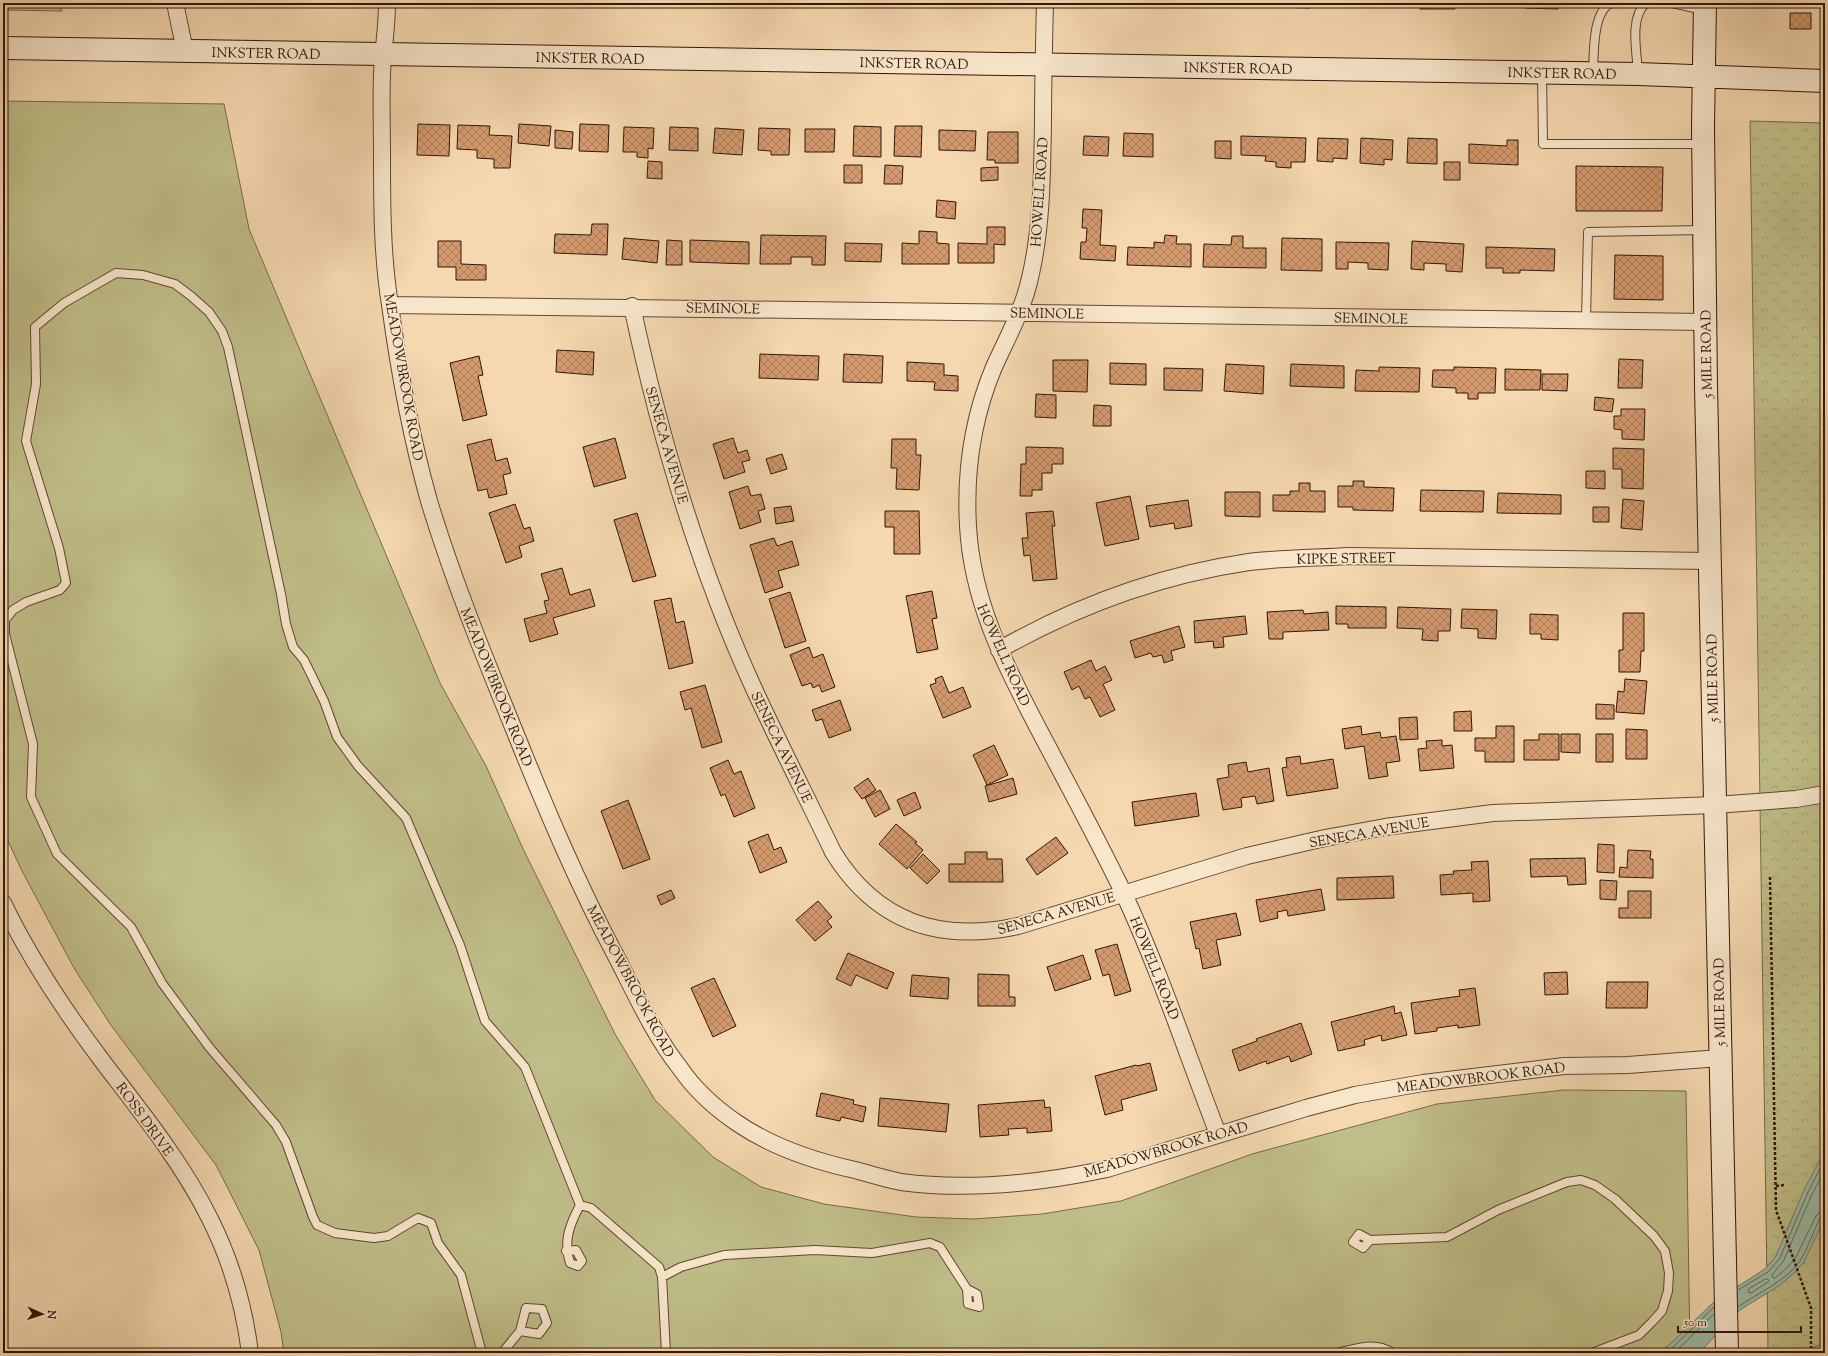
<svg xmlns="http://www.w3.org/2000/svg" width="1828" height="1356" font-family="'Sorts Mill Goudy',serif">
  <style>
    .grass { fill: #c0be88; stroke: #786a48 }
    .park { fill: url(#park-crowns); stroke: #786a48 }
    .water { fill: #9dbba6; stroke: #727967 }
    .lines { fill: none; stroke-linecap: round; stroke-linejoin: round }
    .shore { stroke: #676858; stroke-width: 1 }
    .building { fill: url(#building-cross-hatch); stroke: #311609 }
    .lane-casing { stroke: #624632; stroke-width: 10 }
    .street-casing { stroke: #624632; stroke-width: 18 }
    .secondary-casing { stroke: #311609; stroke-width: 24 }
    .path { stroke: #311609; stroke-width: 2.5; stroke-dasharray: 3 2; stroke-linecap: butt }
    .lane { stroke: #f8e6cb; stroke-width: 8 }
    .street { stroke: #f8e6cb; stroke-width: 16 }
    .secondary { stroke: #f8e6cb; stroke-width: 22 }
    .labels { text-anchor: middle; stroke-width: 3.5; stroke-linejoin: round; paint-order: stroke }
    .street-label { font-size: 14px; fill: #311609; stroke: #f8e6cb }
  </style>
  <defs>
    <pattern id="park-crowns" width="20" height="18" patternUnits="userSpaceOnUse"><rect width="20" height="18" fill="#c0be88"/><path d="M2 6a3 3 0 1 1 6 0M12 15a3 3 0 1 1 6 0" fill="none" stroke="#a5a374"/></pattern>
    <pattern id="building-cross-hatch" width="8" height="8" patternUnits="userSpaceOnUse"><rect width="8" height="8" fill="#d49a6e"/><path d="M0 0l8 8M0 8l8-8" fill="none" stroke="#ad7d59"/></pattern>
  </defs>
  <rect width="100%" height="100%" fill="#f5d8af"/>
  <filter id="stains"><feTurbulence type="fractalNoise" baseFrequency=".005" numOctaves="4"/><feColorMatrix values="0 0 0 0 .2 0 0 0 0 .09 0 0 0 0 .02 0 0 0 .5 -.17"/></filter>
  <radialGradient id="worn" r=".72"><stop offset=".6" stop-color="#630" stop-opacity="0"/><stop offset="1" stop-color="#630" stop-opacity=".3"/></radialGradient>
  <path class="grass" d="M3,101l221,3 25,125 191,454 46,83 38,85 91,183 40,66 58,57 48,30 63,17 92,13 58,2 68,-5 79,-13 131,-47 185,-50 127,-14 122,1 4,262h-1406l-3,-21 -22,-82 -43,-85 -106,-141 -36,-56 -52,-97 -19,-41z"/>
  <path class="park" d="M3,3h57l2,8 -59,-1z
    M1750,121l75,2v1221l-21,6 -36,1z"/>
  <path class="water" d="M1825,1150v67l-21,45 -9,10 -15,13 -40,25 -41,43h-42l11,-7 47,-45 50,-32 11,-13 28,-66z"/>
  <g class="lines">
    <path class="shore" d="M1825,1170l-13,24 -28,66 -12,15v2l3,1 14,-12 7,-9 20,-41 4,-4 5,-1
      M1766,1279l3,1 -1,2 -17,11 -3,-1 1,-3z
      M1738,1290l30,-18 12,-14 28,-66 17,-33
      M1738,1307c21,-15 47,-25 62,-46 8,-13 13,-29 20,-43l5,-2
      M1664,1353l7,-4 43,-42
      M1674,1353l40,-39"/>
  </g>
  <path class="building" d="M1275,3h35v5l-35,-1z
    M1332,3h32v2z
    M1375,3h36v3l-36,-1z
    M1420,3h35v6h-35z
    M1480,3h34v4l-34,-1z
    M1525,3h33v6l-33,-1z
    M1790,13h21v16h-21z
    M418,124l32,1 -1,31 -32,-1z
    M519,124l32,2 -2,20 -31,-3z
    M580,124l29,1 -1,27 -29,-1z
    M458,125l32,1 -1,9 23,1 -2,32h-16v-9l-17,-1v-8l-20,-1z
    M854,126l27,1v30l-28,-1z
    M895,126h27l-1,31 -27,-1z
    M624,127l30,1 -1,21 -5,-1v10l-11,-1v-5h-14z
    M670,127l28,1v23l-29,-1z
    M715,128l29,2 -2,25 -29,-2z
    M759,128l31,1 -1,26h-18v-4l-13,-1z
    M805,129h30l-1,23h-29z
    M555,130l18,2 -1,17 -17,-1z
    M939,130l37,1 -1,20 -36,-1z
    M988,132h30v31h-23v-3h-8z
    M1124,133l29,1v23l-30,-1z
    M1084,136l25,1 -1,19 -25,-1z
    M1241,136l65,2 -1,24h-14v6l-15,-1v-5l-11,-1 1,-5 -25,-1z
    M1318,138l30,1 -1,20 -14,-1v4l-16,-1z
    M1361,138l32,2 -1,20 -8,-1v6l-24,-2z
    M1408,138l29,1v25l-30,-1z
    M1507,140h11v25l-49,-2v-19l38,2z
    M1215,141h16v18l-16,-1z
    M648,161l14,1v17l-15,-1z
    M1444,162h16v18h-16z
    M844,165h18v18h-18z
    M885,165l18,1 -1,18h-18z
    M1576,166l87,1 -1,44h-86z
    M998,167v13l-17,1v-13z
    M937,200l19,2 -1,17 -19,-2z
    M1083,209l19,1 -2,35 16,1 -1,15 -35,-2 1,-17h5l1,-14h-5z
    M592,224h16l-1,31 -53,-2 1,-19 36,1z
    M987,227h18v18l-11,-1v19h-36v-20l29,1z
    M919,231l18,1v11l12,1v20h-47v-21l17,1z
    M761,235l65,1 -1,29h-13v-8h-21v7h-31z
    M1165,235l12,1 -1,8h15v23l-64,-2 1,-18 26,1v-6l10,1z
    M1232,236h11v12h23v20l-63,-1 1,-23 27,1z
    M624,238l35,3 -2,22 -35,-4z
    M1282,238l40,1v32l-41,-1z
    M667,240l15,1v24h-16z
    M690,240l59,2v22l-59,-2z
    M438,241h23v23l25,1v15h-30v-13h-18z
    M1412,241l52,3 -2,28 -16,-1v-7l-22,-1v7l-13,-1z
    M1336,242l53,1 -1,27 -20,-1v-6l-20,-1v7h-12z
    M845,243l37,1 -1,18 -36,-1z
    M1486,247l69,2 -1,22 -34,-1v3h-17v-5h-17z
    M1615,255l48,1v44l-49,-1z
    M557,350l37,2 -1,23 -37,-3z
    M760,354l59,2 -1,24 -59,-2z
    M844,354l39,2 -1,27 -39,-1z
    M479,356l4,19 -5,1 9,39 -24,6 -13,-58z
    M1619,359l24,1 -1,28h-24z
    M1053,360h35l-1,32 -34,-1z
    M907,362l37,2v11l14,1v15l-24,-1 1,-8 -28,-1z
    M1110,363l36,1v21l-36,-1z
    M1226,364l38,2 -1,28 -39,-3z
    M1291,364l53,2v22l-54,-2z
    M1379,367l41,1 -1,24 -64,-1 1,-21 23,1z
    M1454,367l42,1 -1,25h-17v6h-10v-6h-12v-5l-24,-1 1,-17h21z
    M1164,368l39,1 -1,22 -38,-1z
    M1505,369l36,1 -1,20h-35z
    M1542,374h26l-1,17 -25,-1z
    M1036,394l20,1v23l-21,-1z
    M1595,397l19,2 -2,13 -18,-2z
    M1094,405l17,1v20h-18z
    M1621,409h24l-1,31 -22,-1v-9l-8,-1v-13h7z
    M615,438l11,40 -32,9 -11,-40z
    M733,438l5,15 9,-3 3,10 -8,2 3,10 -21,7 -11,-35z
    M491,439l5,22 11,-3 4,15 -8,2 4,19 -18,4 -2,-9 -9,2 -11,-46z
    M892,439h24v16h5l-2,35 -23,-1 1,-21h-6z
    M1026,447l37,1v16h-11v9h-10v17h-10v6h-12l1,-32h5z
    M1613,448l31,1 -1,40 -21,-1v-19h-9z
    M782,454l5,15 -16,5 -5,-15z
    M1586,471h19v18l-19,-1z
    M1353,481h11v6l30,1 -1,23 -40,-1v-3h-15v-21h15z
    M1299,483h11v8h15v21l-52,-1v-16h17v-4h9z
    M748,486l3,10 10,-2 4,15 -7,2 3,11 -21,7 -11,-37z
    M1421,490l63,1 -1,21 -63,-1z
    M1225,492h35v25l-35,-1z
    M1498,493l63,2v19l-64,-1z
    M1130,496l9,43 -34,7 -9,-43z
    M1623,499l21,2 -2,29 -21,-2z
    M1188,500l4,26 -17,3 -1,-6 -24,4 -4,-21z
    M515,504l9,25 6,-2 4,14 -15,5 3,11 -16,6 -17,-50z
    M791,506l3,15 -18,3 -2,-16z
    M1593,507h16v15h-16z
    M885,511h34l1,43h-26v-27h-9z
    M1053,511l2,15h-3l5,53 -24,2 -3,-26 -6,1 -2,-18h6l-2,-25z
    M637,513l19,63 -23,6 -19,-62z
    M774,538l3,8 15,-5 7,24 -21,6 5,16 -18,6 -15,-48z
    M562,568l8,27 20,-6 5,17 -42,12 5,16 -28,8 -6,-23 23,-6 -3,-12 5,-1 -8,-26z
    M932,591l5,27 -5,1 6,30 -21,4 -11,-57z
    M790,592l16,49 -21,7 -16,-49z
    M671,598l5,25 8,-2 9,42 -24,6 -15,-68z
    M1336,606l50,1v21h-38v-4h-12z
    M1398,607l53,2 -1,22h-12v10l-16,-1 1,-11 -26,-1z
    M1462,609l35,1 -1,29 -18,-1v-9l-17,-1z
    M1303,610l1,4 24,-2 1,18 -46,2v7h-14l-2,-27z
    M1623,613h21v38h-3l-1,21h-21v-22h4z
    M1530,614l28,1v25l-17,-1v-5h-11z
    M1245,616l2,18 -24,3 1,10 -10,1 -1,-7 -18,2 -1,-22z
    M1179,626l6,21 -14,4 2,9 -9,3 -2,-8 -9,2 -2,-4 -16,5 -5,-17z
    M809,647l4,11 10,-4 12,33 -13,5 -3,-7 -6,3 -2,-5 -9,3 -12,-31z
    M1091,660l5,11 9,-5 7,14 -9,4 12,26 -15,7 -10,-20 -5,2 -6,-13 -7,4 -8,-18z
    M942,676l7,17 14,-6 8,20 -28,11 -13,-33 6,-2 -1,-4z
    M1625,679l22,2 -3,33 -28,-2 2,-21 6,1z
    M705,685l17,57 -20,6 -11,-40 -6,2 -5,-18z
    M840,700l11,30 -22,8 -7,-19 -6,2 -4,-11z
    M1596,704l18,1v14h-18z
    M1471,711l1,20h-18v-19z
    M1417,717l1,22 -18,1 -1,-22z
    M1361,726l1,9 18,-3 1,6 15,-2 4,25 -14,2 2,13 -19,3 -5,-33 -19,3 -3,-20z
    M1496,726h18v36h-29v-11h-10v-13h21z
    M1626,729l21,1v29h-21z
    M1539,734h20v26h-35v-20h15z
    M1561,734h19v19l-19,-1z
    M1596,734h17v28h-17z
    M1442,740v6l10,-1 2,23 -34,3 -2,-22 9,-1 -1,-7z
    M994,745l14,30 -21,10 -14,-30z
    M1300,756l1,8 32,-5 5,29 -51,8 -5,-28 5,-1 -1,-9z
    M728,760l6,14 7,-3 14,37 -21,9 -9,-23 -4,2 -11,-28z
    M1246,762l2,10 21,-4 5,33 -17,3 -2,-8 -14,2 1,9 -19,3 -6,-31 12,-2 -1,-12z
    M868,778l8,12 -14,9 -8,-11z
    M1013,778l4,16 -28,8 -4,-16z
    M880,790l10,19 -15,8 -10,-19z
    M915,792l6,16 -17,8 -7,-16z
    M1196,793l3,23 -64,10 -3,-24z
    M628,800l22,59 -27,10 -22,-58z
    M896,824l21,18 -2,1 8,7 -16,19 -28,-25z
    M768,834l6,16 7,-3 6,15 -27,11 -12,-31z
    M1056,837l12,16 -31,22 -11,-16z
    M1598,844l16,1v28l-17,-1z
    M1628,850l23,1 -1,8h3v19l-34,-1 1,-10 7,1z
    M965,852h22v7h15l1,23h-54v-18h16z
    M923,854l17,17 -13,13 -17,-16z
    M1585,858l1,26 -18,1 -1,-9 -36,1 -1,-18z
    M1488,861l2,40 -17,1v-9l-32,2 -1,-20 14,-1 -1,-3 19,-1 -1,-8z
    M1393,876l1,22 -57,2v-22z
    M1600,880l17,1 -1,19 -16,-1z
    M1321,889l4,21 -37,6 -1,-6 -10,2 1,6 -18,4 -4,-22z
    M671,890l4,8 -14,7 -4,-9z
    M1628,891h23v27h-32v-10h9z
    M818,901l14,16 -5,4 5,6 -17,14 -19,-21z
    M1236,913l5,22 -25,5 5,25 -18,4 -4,-21 -3,1 -6,-27z
    M1117,944l14,47 -16,5 -6,-22 -6,2 -8,-26z
    M848,953l46,20 -7,16 -31,-14 -5,11 -15,-7z
    M1083,955l8,24 -36,12 -8,-24z
    M1567,972l1,22 -23,1 -1,-22z
    M978,974l31,1v22h6v9h-37z
    M912,975l37,3 -1,21 -38,-3z
    M714,978l22,48 -23,11 -22,-49z
    M1607,982h41l-1,26h-41z
    M1475,988l5,37 -22,3v-3l-21,3v3l-22,3 -4,-31 49,-7 -1,-6z
    M1394,1006l1,8 6,-2 6,23 -25,6 -1,-6 -17,5 1,5 -27,6 -7,-29z
    M1301,1023l11,31 -21,8 -2,-6 -22,8 -1,-3 -27,10 -7,-21 25,-9 -1,-2z
    M1150,1063l7,27 -36,10 2,10 -18,5 -10,-39 41,-11 1,1z
    M821,1093l33,7 -1,4 13,3 -3,15 -22,-5 -1,4 -24,-5z
    M880,1098l69,6 -3,28 -68,-6z
    M1044,1100l1,8 5,-1 2,24 -25,2v-5l-19,1 1,6 -29,2 -2,-32z"/>
  <g class="lines">
    <defs>
      <path id="lane" d="M1672,3l32,7
        M1542,73l1,71h160
        M1593,73c1,-18 -1,-61 18,-70
        M1638,73c-1,-21 -9,-55 8,-70
        M1586,320l2,-88 116,-2
        M1370,1240l-7,8 -10,-6 6,-8 11,6 77,-3 51,-27 69,-28 14,-2 14,5 20,14 39,37 11,15 4,22 -1,18 -6,20 -10,11 -13,13 -47,18
        M566,1251l10,-1 6,11 -4,5 -8,-3c-7,-22 0,-39 10,-58l11,3 68,59 3,10
        M482,1353l-21,-78 -23,-32 -7,-20 -13,-5 -30,18 -14,2 -39,-5 -18,-8 -4,-8 -27,-75 -10,-17 -67,-78 -47,-64 -31,-56 -74,-73 -26,-57 2,-53 -28,-110v-14l8,-10 13,-8 34,-12 6,-7 -7,-35 -33,-107 10,-57 -1,-57 29,-24 52,-30 27,2 32,9 16,12 18,16 13,19 6,16 53,247 5,30 7,23 11,13 20,41 13,36 21,29 48,52 54,127 25,76 40,46 55,138
        M502,1353l18,-22 6,-23 16,1 5,14 -8,11 -19,-3
        M666,1353l-4,-76 19,-10 43,-12 91,-5 57,3 58,-10 10,4 27,42 10,5 2,13 -11,-3 -1,-15
        M1337,1353c20,-5 38,-12 56,0"/>
      <path id="street" d="M175,3l10,48
        M387,3c0,24 -4,47 -5,71 -1,27 0,54 0,80 0,51 0,101 8,151 9,66 21,132 39,196 24,79 55,155 86,231 31,77 63,153 102,226 19,37 37,77 63,110 15,22 35,40 57,55 35,24 77,38 118,47 15,4 31,9 46,12 68,9 140,1 206,-13l199,-61 49,-13 68,-12 141,-17 64,-1 92,-7
        M1045,3c-1,40 -2,80 -2,120 -1,52 -1,104 -13,155 -7,32 -23,60 -36,89 -21,50 -29,106 -26,159 4,75 36,137 70,202 29,55 59,110 86,166 36,78 63,160 94,240
        M390,305c438,4 877,12 1315,17
        M632,306c28,132 67,263 123,385 25,54 52,107 78,161 43,70 106,91 185,74l229,-70 78,-18 60,-11 108,-14 222,-8 81,-6 29,-5
        M999,650c79,-45 161,-75 250,-88 33,-4 67,-4 100,-6l361,5
        M3,903c27,56 63,110 100,159 38,50 78,99 106,155 22,43 35,88 41,136"/>
      <path id="secondary" d="M1705,3l-2,124 3,259 21,967
        M3,48l1635,26 187,7"/>
    </defs>
    <use href="#lane" class="lane-casing"/>
    <use href="#street" class="street-casing"/>
    <use href="#secondary" class="secondary-casing"/>
    <path class="path" d="M1770,877l6,333 35,98v45
      M1776,1186l9,-1"/>
    <use href="#lane" class="lane"/>
    <use href="#street" class="street"/>
    <use href="#secondary" class="secondary"/>
  </g>
  <g class="labels">
    <g class="street-label">
      <text transform="translate(266 53) rotate(1)" y="5">INKSTER ROAD</text>
      <text transform="translate(590 58) rotate(1)" y="5">INKSTER ROAD</text>
      <text transform="translate(914 63) rotate(1)" y="5">INKSTER ROAD</text>
      <text transform="translate(1238 68) rotate(1)" y="5">INKSTER ROAD</text>
      <text transform="translate(1562 73) rotate(1)" y="5">INKSTER ROAD</text>
      <text transform="translate(1039 192) rotate(-86)" y="5">HOWELL ROAD</text>
      <text transform="translate(723 308) rotate(1)" y="5">SEMINOLE</text>
      <text transform="translate(1047 313) rotate(1)" y="5">SEMINOLE</text>
      <text transform="translate(1371 318) rotate(1)" y="5">SEMINOLE</text>
      <text transform="translate(1706 354) rotate(-91)" y="5">5 MILE ROAD</text>
      <text transform="translate(404 377) rotate(80)" y="5">MEADOWBROOK ROAD</text>
      <text transform="translate(667 445) rotate(74)" y="5">SENECA AVENUE</text>
      <text transform="translate(1346 558) rotate(-1)" y="5">KIPKE STREET</text>
      <text transform="translate(1004 655) rotate(66)" y="5">HOWELL ROAD</text>
      <text transform="translate(1712 678) rotate(-91)" y="5">5 MILE ROAD</text>
      <text transform="translate(497 687) rotate(68)" y="5">MEADOWBROOK ROAD</text>
      <text transform="translate(782 747) rotate(64)" y="5">SENECA AVENUE</text>
      <text transform="translate(1369 832) rotate(-10)" y="5">SENECA AVENUE</text>
      <text transform="translate(1056 913) rotate(-16)" y="5">SENECA AVENUE</text>
      <text transform="translate(1155 968) rotate(68)" y="5">HOWELL ROAD</text>
      <text transform="translate(631 981) rotate(62)" y="5">MEADOWBROOK ROAD</text>
      <text transform="translate(1719 1002) rotate(-91)" y="5">5 MILE ROAD</text>
      <text transform="translate(1481 1077) rotate(-7)" y="5">MEADOWBROOK ROAD</text>
      <text transform="translate(145 1119) rotate(54)" y="5">ROSS DRIVE</text>
      <text transform="translate(1166 1149) rotate(-16)" y="5">MEADOWBROOK ROAD</text>
    </g>
  </g>
  <rect width="1828" height="1356" fill="none" stroke="#f5d8af" stroke-width="16"/>
  <rect x="4" y="4" width="1820" height="1348" fill="none" stroke="#311609" stroke-width="2"/>
  <rect x="8" y="8" width="1812" height="1340" fill="none" stroke="#311609"/>
  <g transform="translate(42 1314) rotate(93)" stroke="#f8e6cb" stroke-width="3" paint-order="stroke">
  <path d="M0-3L7 15L0 10L-7 15Z" fill="#311609"/>
  <text y="-6" font-size="11" font-weight="bold" text-anchor="middle" fill="#311609">N</text>
  </g>
  <path d="M1678 1326v6h123v-6" fill="none" stroke="#311609" stroke-width="2"/>
  <text x="1684" y="1326" font-size="12" fill="#311609" stroke="#f8e6cb" stroke-width="3" paint-order="stroke">50 m</text>
  <rect width="100%" height="100%" filter="url(#stains)"/>
  <rect width="100%" height="100%" fill="url(#worn)"/>
</svg>
